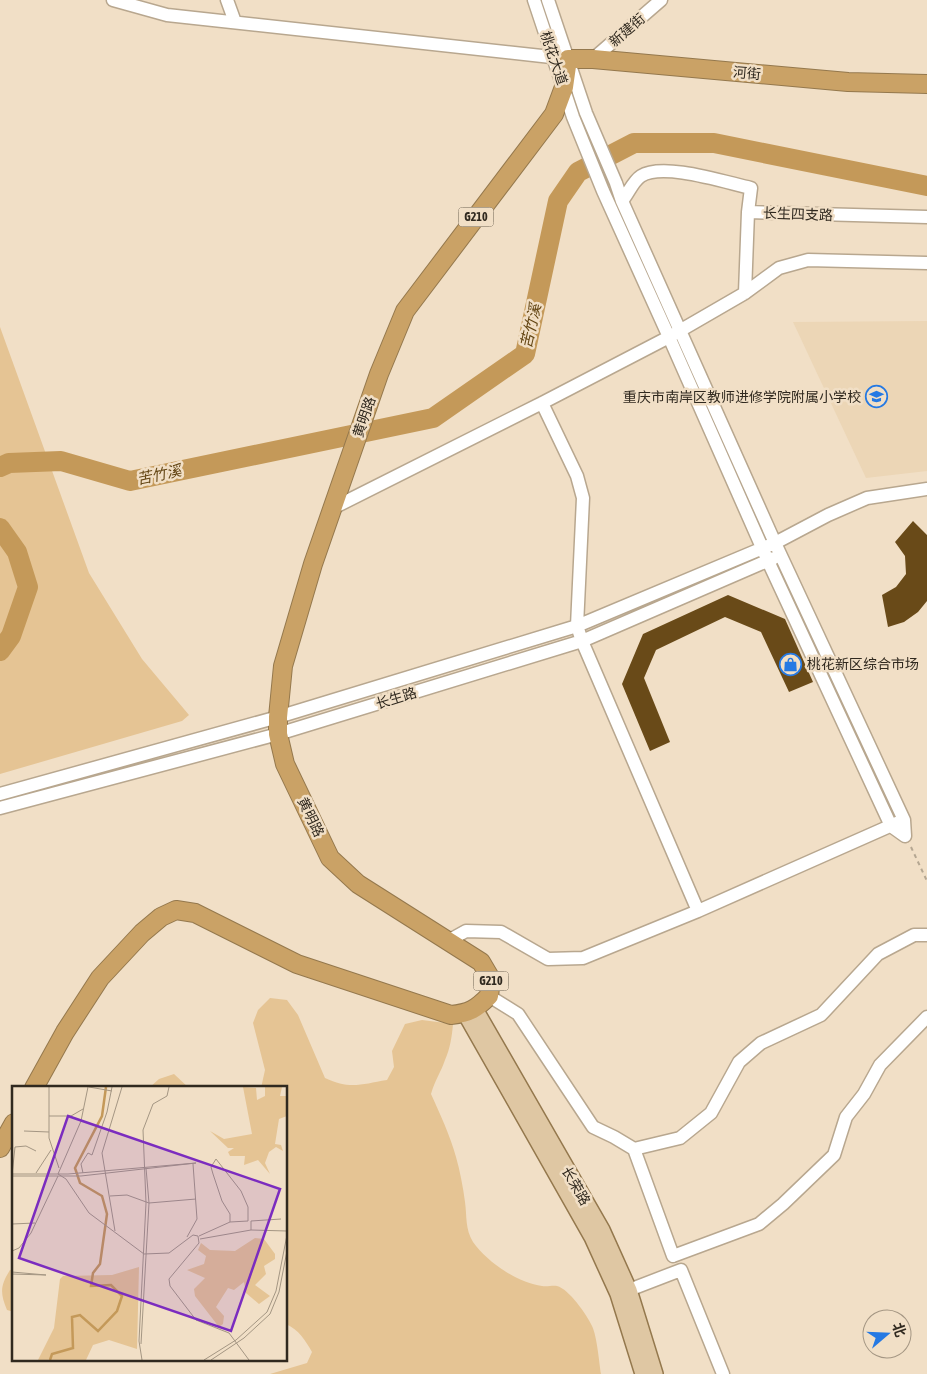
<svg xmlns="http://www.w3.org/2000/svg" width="927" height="1374" font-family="'Asap Condensed','Noto Sans SC',sans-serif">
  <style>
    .built { fill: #ecd6b6 }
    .green { fill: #e5c494 }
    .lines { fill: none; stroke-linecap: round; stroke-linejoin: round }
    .river { stroke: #c49959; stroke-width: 20 }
    .building { fill: #694a18 }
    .minor-casing { stroke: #b8a78f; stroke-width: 15 }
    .major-casing { stroke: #94784d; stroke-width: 18 }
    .highway-casing { stroke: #94784d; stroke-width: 20 }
    .path { stroke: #b5a792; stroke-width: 2; stroke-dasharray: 4 4; stroke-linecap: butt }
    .minor { stroke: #fff; stroke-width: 12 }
    .major { stroke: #dfc7a3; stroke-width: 15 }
    .highway { stroke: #caa266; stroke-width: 18 }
    .labels { text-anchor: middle; stroke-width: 5; stroke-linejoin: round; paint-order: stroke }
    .shield { fill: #f1dfc6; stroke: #6a6051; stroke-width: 1 }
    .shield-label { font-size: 12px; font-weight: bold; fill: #30291f }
    .street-label { font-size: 14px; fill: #30291f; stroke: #f1dfc6 }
    .poi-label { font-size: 14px; fill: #30291f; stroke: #f1dfc6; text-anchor: end }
    .water-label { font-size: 15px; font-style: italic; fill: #634513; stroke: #f1dfc6 }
    .inset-river { fill: none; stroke: #c49959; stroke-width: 2.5 }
    .inset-road { fill: none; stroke: #a49683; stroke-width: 1 }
    .view { fill: #7b2cbf; fill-opacity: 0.15; stroke: #7b2cbf; stroke-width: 2.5 }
    .inset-edge { fill: none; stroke: #30291f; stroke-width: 2.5 }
  </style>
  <rect width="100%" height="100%" fill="#f1dfc6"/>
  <path class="built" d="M927,321v150l-61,7 -73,-156z"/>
  <path class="green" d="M0,327l89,246 53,86 47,56 -7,6 -182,53z
    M270,998l17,2 11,15 27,63c25,12 37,6 62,2l7,-13 -2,-16 13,-27 17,-4 31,4c-1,12 -3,25 -8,36 -4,12 -10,20 -14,34 9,20 19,41 25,63 4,14 7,30 9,45 2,14 0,27 8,40 14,20 45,41 69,44 5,1 11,-1 15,0 12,3 30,29 35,40 5,10 7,35 9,48h-331l37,-11 5,-11c-7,-12 -13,-22 -26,-28v-236h-25l4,-18 -12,-47 5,-13z
    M174,1074l15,14h-40l10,-9z
    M14,1269v43l-7,-2c-7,-17 -7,-24 3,-40z"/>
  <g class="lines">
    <path class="river" d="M0,467l9,-4 52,-2 69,20 303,-63 92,-64 33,-153 20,-29 56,-29h80l213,43
      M0,528l17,24 11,35 -17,49 -11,15"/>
  </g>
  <path class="building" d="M913,521l14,14v66l-9,11 -14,10 -16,5 -6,-32 14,-8 10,-13 -1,-18 -10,-14z
    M728,595l57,24 28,63 -24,10 -28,-60 -36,-15 -69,33 -12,28 26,64 -20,9 -28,-67 21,-50z"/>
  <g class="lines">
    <defs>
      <path id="minor" d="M113,0l54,15 393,43
        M227,0l8,22
        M534,0l39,117 30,74 66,146 99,224 123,265 14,10
        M548,0l38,113 30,70 6,18 153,342 129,277 1,16
        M593,59l68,-59
        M622,201c6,-7 11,-20 19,-25 22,-14 83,6 110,12l-3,24 179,5
        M745,293l3,-81
        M542,403l35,73 6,22 -6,128 5,15 116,270
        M331,509l211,-106 127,-66 76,-44 34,-25 29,-8 119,3
        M0,794l278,-77 299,-91 198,-83 53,-28 39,-17 60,-9
        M0,808l278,-74 304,-93 192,-83
        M448,941l18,-10 35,1 47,27 35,-1 115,-47 201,-89
        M489,996l29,18 75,113 21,10 20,12 39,107 86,-32 24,-20 51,-49 12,-38 18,-23 16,-29 47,-48
        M634,1149l46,-11 31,-25 28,-51 22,-19 60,-28 57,-61 36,-19h13
        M629,1290l52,-20 42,104"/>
      <path id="major" d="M475,1009l127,221 27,60 26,84
        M465,1013l127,224 26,57 25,80"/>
      <path id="highway" d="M34,1088l31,-56 35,-54 42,-45 19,-16 15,-7 19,3 102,51 154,51c19,-2 25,-6 38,-19l2,-17 -10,-17 -123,-78 -28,-26 -45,-94 -7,-30v-17l5,-51 30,-102 66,-190 26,-63 149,-197 10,-27 4,-28h25l255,23 79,2
        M0,1148l14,-25"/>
    </defs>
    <use href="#minor" class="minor-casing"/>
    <use href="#major" class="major-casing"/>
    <use href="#highway" class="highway-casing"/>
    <path class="path" d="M911,847l16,34"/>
    <use href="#minor" class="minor"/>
    <use href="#major" class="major"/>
    <use href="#highway" class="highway"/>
  </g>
  <defs>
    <symbol id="school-ring" viewBox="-11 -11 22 22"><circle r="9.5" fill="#f1dfc6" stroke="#2579e3" stroke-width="1.5"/><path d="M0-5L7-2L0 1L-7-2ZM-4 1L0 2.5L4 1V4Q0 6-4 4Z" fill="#2579e3"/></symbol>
    <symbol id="shop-ring" viewBox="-11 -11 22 22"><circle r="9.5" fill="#f1dfc6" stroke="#2579e3" stroke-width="1.5"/><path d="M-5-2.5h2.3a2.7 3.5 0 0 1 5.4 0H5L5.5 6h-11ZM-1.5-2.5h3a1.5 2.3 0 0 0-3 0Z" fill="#2579e3"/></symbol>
  </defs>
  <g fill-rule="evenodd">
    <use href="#school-ring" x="864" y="384" width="25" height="25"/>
    <use href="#shop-ring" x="778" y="652" width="25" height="25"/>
  </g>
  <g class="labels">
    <g class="shield">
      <rect x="458.5" y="207.5" width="35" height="19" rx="4"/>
      <rect x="473.5" y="971.5" width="35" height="19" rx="4"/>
    </g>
    <g class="shield-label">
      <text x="476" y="221">G210</text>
      <text x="491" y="985">G210</text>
    </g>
    <g class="street-label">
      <text transform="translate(627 30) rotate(-41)" y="5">新建街</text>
      <text transform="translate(554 58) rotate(71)" y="5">桃花大道</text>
      <text transform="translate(747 73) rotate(5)" y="5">河街</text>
      <text transform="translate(798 214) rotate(2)" y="5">长生四支路</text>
      <text transform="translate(364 417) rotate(-71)" y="5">黄明路</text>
      <text transform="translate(396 698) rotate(-17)" y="5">长生路</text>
      <text transform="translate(311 817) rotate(64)" y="5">黄明路</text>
      <text transform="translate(576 1186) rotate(60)" y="5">长荣路</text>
    </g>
    <g class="poi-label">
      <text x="861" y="402">重庆市南岸区教师进修学院附属小学校</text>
      <text x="807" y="669" text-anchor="start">桃花新区综合市场</text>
    </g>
    <g class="water-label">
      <text transform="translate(531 326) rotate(-77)" y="5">苦竹溪</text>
      <text transform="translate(159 475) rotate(-12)" y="5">苦竹溪</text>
    </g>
  </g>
  <g transform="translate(12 1086)">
    <rect width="275" height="275" fill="#f1dfc6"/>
    <path d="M231,1l13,1 1,12 8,-4v-9h17l-2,9h7v20l-8,3 -4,25 6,1 2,6 -7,-4 -7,5 -4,11 5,11 -12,-14 -14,5 1,-9h-15l-2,-4 6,-4h-6l-18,-17 14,8 28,-5zM243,152l9,1 11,15v5l-11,7 2,8 -11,11 15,11 -11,8 -13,-11 -2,-11 -10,8 -6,-2 -12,19 8,9 -1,8 -4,3 -24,-31 -1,-7 11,-11 -18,-8 17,-6 2,-8 -8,-6 3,-7 9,7 25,1zM127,181l-2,82 -28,-9 -16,5 -7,15h-48l16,-32 6,-49 3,-3 49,-1z" fill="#e5c494"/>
    <path class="inset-river" d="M38,274l2,-6 21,-6 -1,-31 8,-2 18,16 19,-20 5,-15 -11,-11 -20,1 2,-13 7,-9 7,-50 -5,-18 -22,-13 -5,-15 27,-52 4,-29"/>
    <path class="inset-road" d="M37,1v51l10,30M76,1l-7,34 -23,53 8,5 23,34 55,41 25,-1 24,-18 5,1 1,7 -30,36 1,7 26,34 33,13 20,27M77,1l23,4M37,30h22l12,-7M12,45l25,1M24,87l15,-23M71,87l-2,-9 7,-11 4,2 15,-43 5,-25M0,88h56l128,-11M0,89l3,-28 11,-1 10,5M0,90h69l115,-13M98,110l17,-1 22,8 47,-4M0,138l23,-1M239,144v-9l30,-2M103,145l-13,-78 20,-66M187,150l31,-14v-8l-8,-13 -9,-27 -2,-7 5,-8 25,32 7,16v14l-18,1M175,151l10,-18 -4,-55M188,153l51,-9 36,1M0,165l7,-3 12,-15 27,-57M0,186l34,3 -34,-1M129,258l8,-141 -3,-35M130,274l-3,-19 7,-138 -3,-73 10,-26 14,-8 2,-9M192,274l32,-20 31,-28 9,-21 11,-56M199,274l33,-22 26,-24 9,-22 8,-41"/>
    <path class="view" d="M56,30l212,73 -49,142 -212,-73z"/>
    <rect width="275" height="275" class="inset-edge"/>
  </g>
  <g transform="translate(887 1334) rotate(71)"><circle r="24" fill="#f1dfc6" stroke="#a49683"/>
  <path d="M0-4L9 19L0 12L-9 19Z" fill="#2579e3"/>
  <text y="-8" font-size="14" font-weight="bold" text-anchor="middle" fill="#30291f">北</text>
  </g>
</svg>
